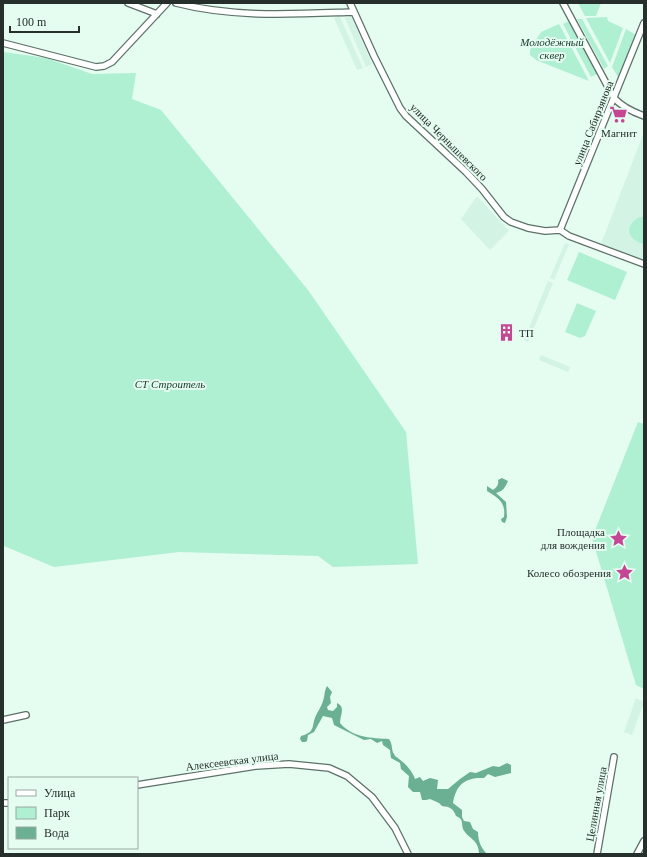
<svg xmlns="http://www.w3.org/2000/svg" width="647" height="857" font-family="Georgia,serif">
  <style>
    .built { fill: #d3f3e4 }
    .green { fill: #afefd2 }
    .water { fill: #6bb093 }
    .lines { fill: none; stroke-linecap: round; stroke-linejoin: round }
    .minor-casing { stroke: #5d7168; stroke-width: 8 }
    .minor { stroke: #fff; stroke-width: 5.5 }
    .labels { text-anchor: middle; stroke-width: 4; stroke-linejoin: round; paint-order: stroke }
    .park-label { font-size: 11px; font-style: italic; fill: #153629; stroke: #e5fcf1 }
    .street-label { font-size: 11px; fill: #262f2b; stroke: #e5fcf1 }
    .poi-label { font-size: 11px; fill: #262f2b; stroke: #e5fcf1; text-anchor: end }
  </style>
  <rect width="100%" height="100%" fill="#e5fcf1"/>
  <path class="built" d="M339,15l24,53 -6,2 -23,-52z
    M351,16l21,48 -6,3 -21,-49z
    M644,132v128l-43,-16z
    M477,196l32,35 -19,19 -29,-31z
    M565,243l4,1 -15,36 -4,-2z
    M548,281l5,2 -25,59 -4,-2z
    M541,355l29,12 -2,5 -29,-12z
    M636,698l8,4 -12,33 -8,-3z"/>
  <path class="green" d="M578,3h23l-5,13h-11z
    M607,17l1,4 15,7 -13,35 -24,-45z
    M577,19h5l26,47 -4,3z
    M569,21l28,53 -6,3 -28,-53z
    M559,24l30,57 -53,-21 -6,-5v-5l11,-18z
    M626,29l10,6 -16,40 -2,2 -6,-10z
    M3,52l43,6 46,16 44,-1 -4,26 29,11 147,180 98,142 12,132 -85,3 -15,-11 -139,-4 -125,15 -50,-21z
    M640,217h4v27c-3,-1 -7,-2 -9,-4 -11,-7 -5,-19 5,-23z
    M579,252l48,20 -12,28 -48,-20z
    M577,303l19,8 -11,25 -5,2 -15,-6z
    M638,422l6,2v265l-8,-4 -44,-147z"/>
  <path class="water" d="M502,478l6,3c-3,7 -5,10 -12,12l10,9 1,15 -2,6 -3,-1 -1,-3 3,-2c2,-15 -6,-19 -17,-26v-5l6,4c4,-3 6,-5 5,-10z
    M327,686l5,6 -2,5 1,6 -4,4 1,3 5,1 4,-4v-4c9,4 3,12 3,20 13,15 32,15 49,16 4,5 2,11 5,15 2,4 2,2 5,5 6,4 14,13 16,20l5,-2 3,4 7,-3 8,2 -1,9h11l12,-10 10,-7 6,1 17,-7 6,1 8,-4 4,2v8l-16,4 -7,-3 -4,4c-18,-1 -28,6 -31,25l9,7v7l2,4 6,1 3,7 5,3c0,9 3,16 9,22h-8c0,-15 -11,-15 -16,-25 -2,-6 1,-10 -7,-13 -3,-8 -6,-9 -14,-10l-3,-3 -9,-4 -4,1h-4l-2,-8h-7l-5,-5 1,-11 -8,-7 -1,-6 -9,-5 -1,-8 -7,-5 -1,-4 -5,2 -6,-4 -7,1 -30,-15 -2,-7 -9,-2 -9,16 -6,3 -1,6 -2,1h-3l-2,-3 1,-3c3,-1 6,-2 9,-4 3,-3 3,-7 4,-11 2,-8 7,-13 9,-20 2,-6 1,-9 4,-15z"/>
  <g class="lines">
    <defs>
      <path id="minor" d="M128,3l29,11
        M176,3c58,15 119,11 178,9
        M350,3l24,53 26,52 6,8 60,56 16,17 22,28 7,5 17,6 17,3 15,-1
        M563,3l51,95c8,9 19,14 30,18
        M3,43l93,24 8,-1 8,-4 55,-59
        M560,230l84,-207
        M560,230l9,6 75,28
        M3,720l23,-5
        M137,785l119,-19 33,-2 40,4 18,8 25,21 23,31 13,26
        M3,803h6
        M597,854l17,-97
        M637,854l7,-13"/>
    </defs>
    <use href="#minor" class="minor-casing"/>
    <use href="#minor" class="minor"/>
  </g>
  <defs>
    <symbol id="supermarket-bare" viewBox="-9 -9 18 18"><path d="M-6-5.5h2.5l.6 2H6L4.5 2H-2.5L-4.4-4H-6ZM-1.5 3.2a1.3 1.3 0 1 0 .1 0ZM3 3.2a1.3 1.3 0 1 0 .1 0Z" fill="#c44695" stroke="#e5fcf1" stroke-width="2.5" paint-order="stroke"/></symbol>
    <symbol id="building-bare" viewBox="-9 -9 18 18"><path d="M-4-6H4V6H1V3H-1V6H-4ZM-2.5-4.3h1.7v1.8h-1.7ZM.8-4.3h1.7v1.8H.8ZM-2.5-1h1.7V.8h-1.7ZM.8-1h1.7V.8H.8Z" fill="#c44695" stroke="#e5fcf1" stroke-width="2.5" paint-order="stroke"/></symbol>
    <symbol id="sight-bare" viewBox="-9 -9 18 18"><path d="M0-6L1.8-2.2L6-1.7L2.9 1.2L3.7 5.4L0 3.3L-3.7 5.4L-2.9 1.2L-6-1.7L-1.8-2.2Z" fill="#c44695" stroke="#e5fcf1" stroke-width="2.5" paint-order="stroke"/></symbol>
  </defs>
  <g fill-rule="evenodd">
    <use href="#supermarket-bare" x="606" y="102" width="25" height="25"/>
    <use href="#building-bare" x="494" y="320" width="25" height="25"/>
    <use href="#sight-bare" x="606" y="526" width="25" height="25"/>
    <use href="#sight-bare" x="612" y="560" width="25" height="25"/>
  </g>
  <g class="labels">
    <g class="park-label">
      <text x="552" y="46">Молодёжный<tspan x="552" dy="13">сквер</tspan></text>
      <text x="170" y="388">СТ Строитель</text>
    </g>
    <g class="street-label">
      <text transform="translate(593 123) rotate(-68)" y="4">улица Сабирзянова</text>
      <text transform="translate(449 142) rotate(45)" y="4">улица Чернышевского</text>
      <text transform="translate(232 761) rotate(-7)" y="4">Алексеевская улица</text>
      <text transform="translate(596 804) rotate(-80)" y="4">Целинная улица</text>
    </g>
    <g class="poi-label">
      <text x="619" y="137" text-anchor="middle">Магнит</text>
      <text x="519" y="337" text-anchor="start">ТП</text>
      <text x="605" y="536">Площадка<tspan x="605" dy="13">для вождения</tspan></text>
      <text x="611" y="577">Колесо обозрения</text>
    </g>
  </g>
  <rect width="647" height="857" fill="none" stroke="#262f2b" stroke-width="8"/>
  <rect x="8" y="777" width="130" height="72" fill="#e5fcf1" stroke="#99aaa2"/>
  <rect x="16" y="790" width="20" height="6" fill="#ffffff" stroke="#99aaa2"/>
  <text x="44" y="797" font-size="12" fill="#262f2b">Улица</text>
  <rect x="16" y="807" width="20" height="12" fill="#afefd2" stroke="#99aaa2"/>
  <text x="44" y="817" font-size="12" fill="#262f2b">Парк</text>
  <rect x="16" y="827" width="20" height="12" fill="#6bb093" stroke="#99aaa2"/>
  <text x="44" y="837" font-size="12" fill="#262f2b">Вода</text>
  <path d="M10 26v6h69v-6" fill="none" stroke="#262f2b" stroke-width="2"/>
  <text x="16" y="26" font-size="12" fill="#262f2b" stroke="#e5fcf1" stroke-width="3" paint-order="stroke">100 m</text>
</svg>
